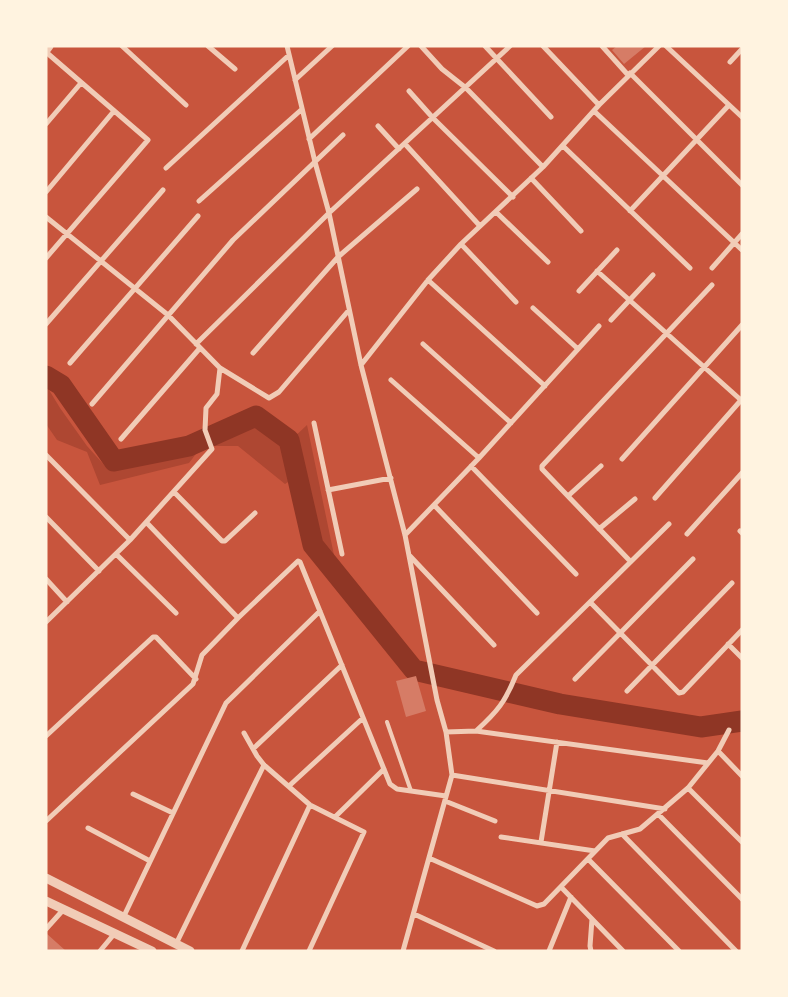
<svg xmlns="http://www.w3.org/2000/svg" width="788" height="997" font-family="'Source Sans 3',sans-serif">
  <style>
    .green { fill: #ae4732 }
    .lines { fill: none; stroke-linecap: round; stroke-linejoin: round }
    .river { stroke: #8f3625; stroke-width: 21 }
    .building { fill: #d67c66 }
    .service { stroke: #f1ccb7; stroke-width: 4 }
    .minor { stroke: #f1ccb7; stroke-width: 5 }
    .tertiary { stroke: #f1ccb7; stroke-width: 9 }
  </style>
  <rect width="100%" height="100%" fill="#c8553d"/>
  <path class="green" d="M46,385l14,23 27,38 18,20 41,-4 46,-17 32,-15 36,-4 23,20 11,32 -9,6 -47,-38h-36l-13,17 -89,22 -13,-33 -30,-12 -11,-16z
    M307,425l27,130 -12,1 -31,-116z"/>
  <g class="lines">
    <path class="river" d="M46,376l15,9 53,76 75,-15 67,-30 33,24 24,105 101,125 146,34 141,23 41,-6"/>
  </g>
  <path class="building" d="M617,46h29l-22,18 -12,-14z
    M416,676l10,35 -20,6 -10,-36z
    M46,933l20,18h-20z"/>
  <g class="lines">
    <path class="service" d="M387,722l24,69"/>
    <path class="minor" d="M122,46l64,59
      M208,46l27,23
      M287,46l28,116 14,51 32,152 44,170 32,165 9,32 6,43 -49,176
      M421,46l21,23 24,19 77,79
      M485,46l66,71
      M543,46l56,59
      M602,46l26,29
      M666,46l76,71
      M46,52l102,88 -102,118
      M730,62l12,-13
      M630,73l112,112
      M295,80l37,-34
      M409,91l24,27 80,79
      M594,111l148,139
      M46,124l35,-41
      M378,126l21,23
      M309,139l99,-93
      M405,144l75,82
      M563,146l127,122
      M166,168l123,-113
      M531,178l50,53
      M46,192l68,-81
      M199,201l102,-91
      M630,211l99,-106
      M496,212l52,50
      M46,217l122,98 52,53 -3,26 -11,14 -1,22 7,19 -82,91 -84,82
      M461,244l55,58
      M712,268l30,-34
      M597,271l145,130
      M428,280l117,106
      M579,291l38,-41
      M533,308l45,41
      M611,320l42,-45
      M46,324l117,-134
      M196,344l133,-131 181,-167
      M423,344l88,79
      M253,353l85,-96 79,-68
      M70,363l128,-147
      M361,365l67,-85 33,-36 82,-77 56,-62 60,-59
      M220,368l49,30 10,-6 70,-82
      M391,380l88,78
      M92,404l141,-164 110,-105
      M314,423l28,131
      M121,439l79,-91
      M46,455l84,85
      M622,459l120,-134
      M471,466l105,108
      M328,490l63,-12
      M174,492l48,49h3l30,-28
      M568,496l33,-30
      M655,498l87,-99
      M434,505l103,108
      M46,517l53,54
      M147,523l91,95
      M599,529l36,-30
      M740,531l2,2
      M687,534l55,-61
      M405,535l74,-77 120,-132
      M116,554l60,59
      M410,556l84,89
      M630,561l-88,-92v-3l170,-181
      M46,579l21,23
      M590,602l89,91 4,-1 59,-62
      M728,644l14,14
      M575,679l118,-120
      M627,691l105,-108
      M476,731c22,-20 29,-29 40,-56l153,-151
      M446,732l30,-1 232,32
      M244,733l13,23 7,9 46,40 54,27 -55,119
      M46,736l107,-99h3l40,42
      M253,749l89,-84
      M718,751l24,25
      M452,775l213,34
      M289,786l74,-68
      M688,788l54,54
      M133,794l40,19
      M445,801l50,20
      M658,814l84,85
      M335,817l49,-48
      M46,821l147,-137 9,-29 36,-37 60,-57 2,1 90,222 7,5 49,7
      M88,828l62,33
      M622,834l114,117
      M501,837l94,14
      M541,842l16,-100
      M429,858l108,48 7,-2 64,-66 32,-9 48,-41 30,-37 11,-21
      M588,859l91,92
      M561,887l62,64
      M414,914l80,37
      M123,918l103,-215 94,-92
      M46,929l18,-20
      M176,944l88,-179
      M100,951l15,-18
      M242,951l68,-146
      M549,951l22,-54
      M591,951l-1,-5 2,-27"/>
    <path class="tertiary" d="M46,50l3,-4
      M46,878l144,73
      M46,901l106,50"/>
  </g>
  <rect width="788" height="997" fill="none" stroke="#fff3e0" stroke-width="95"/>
</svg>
